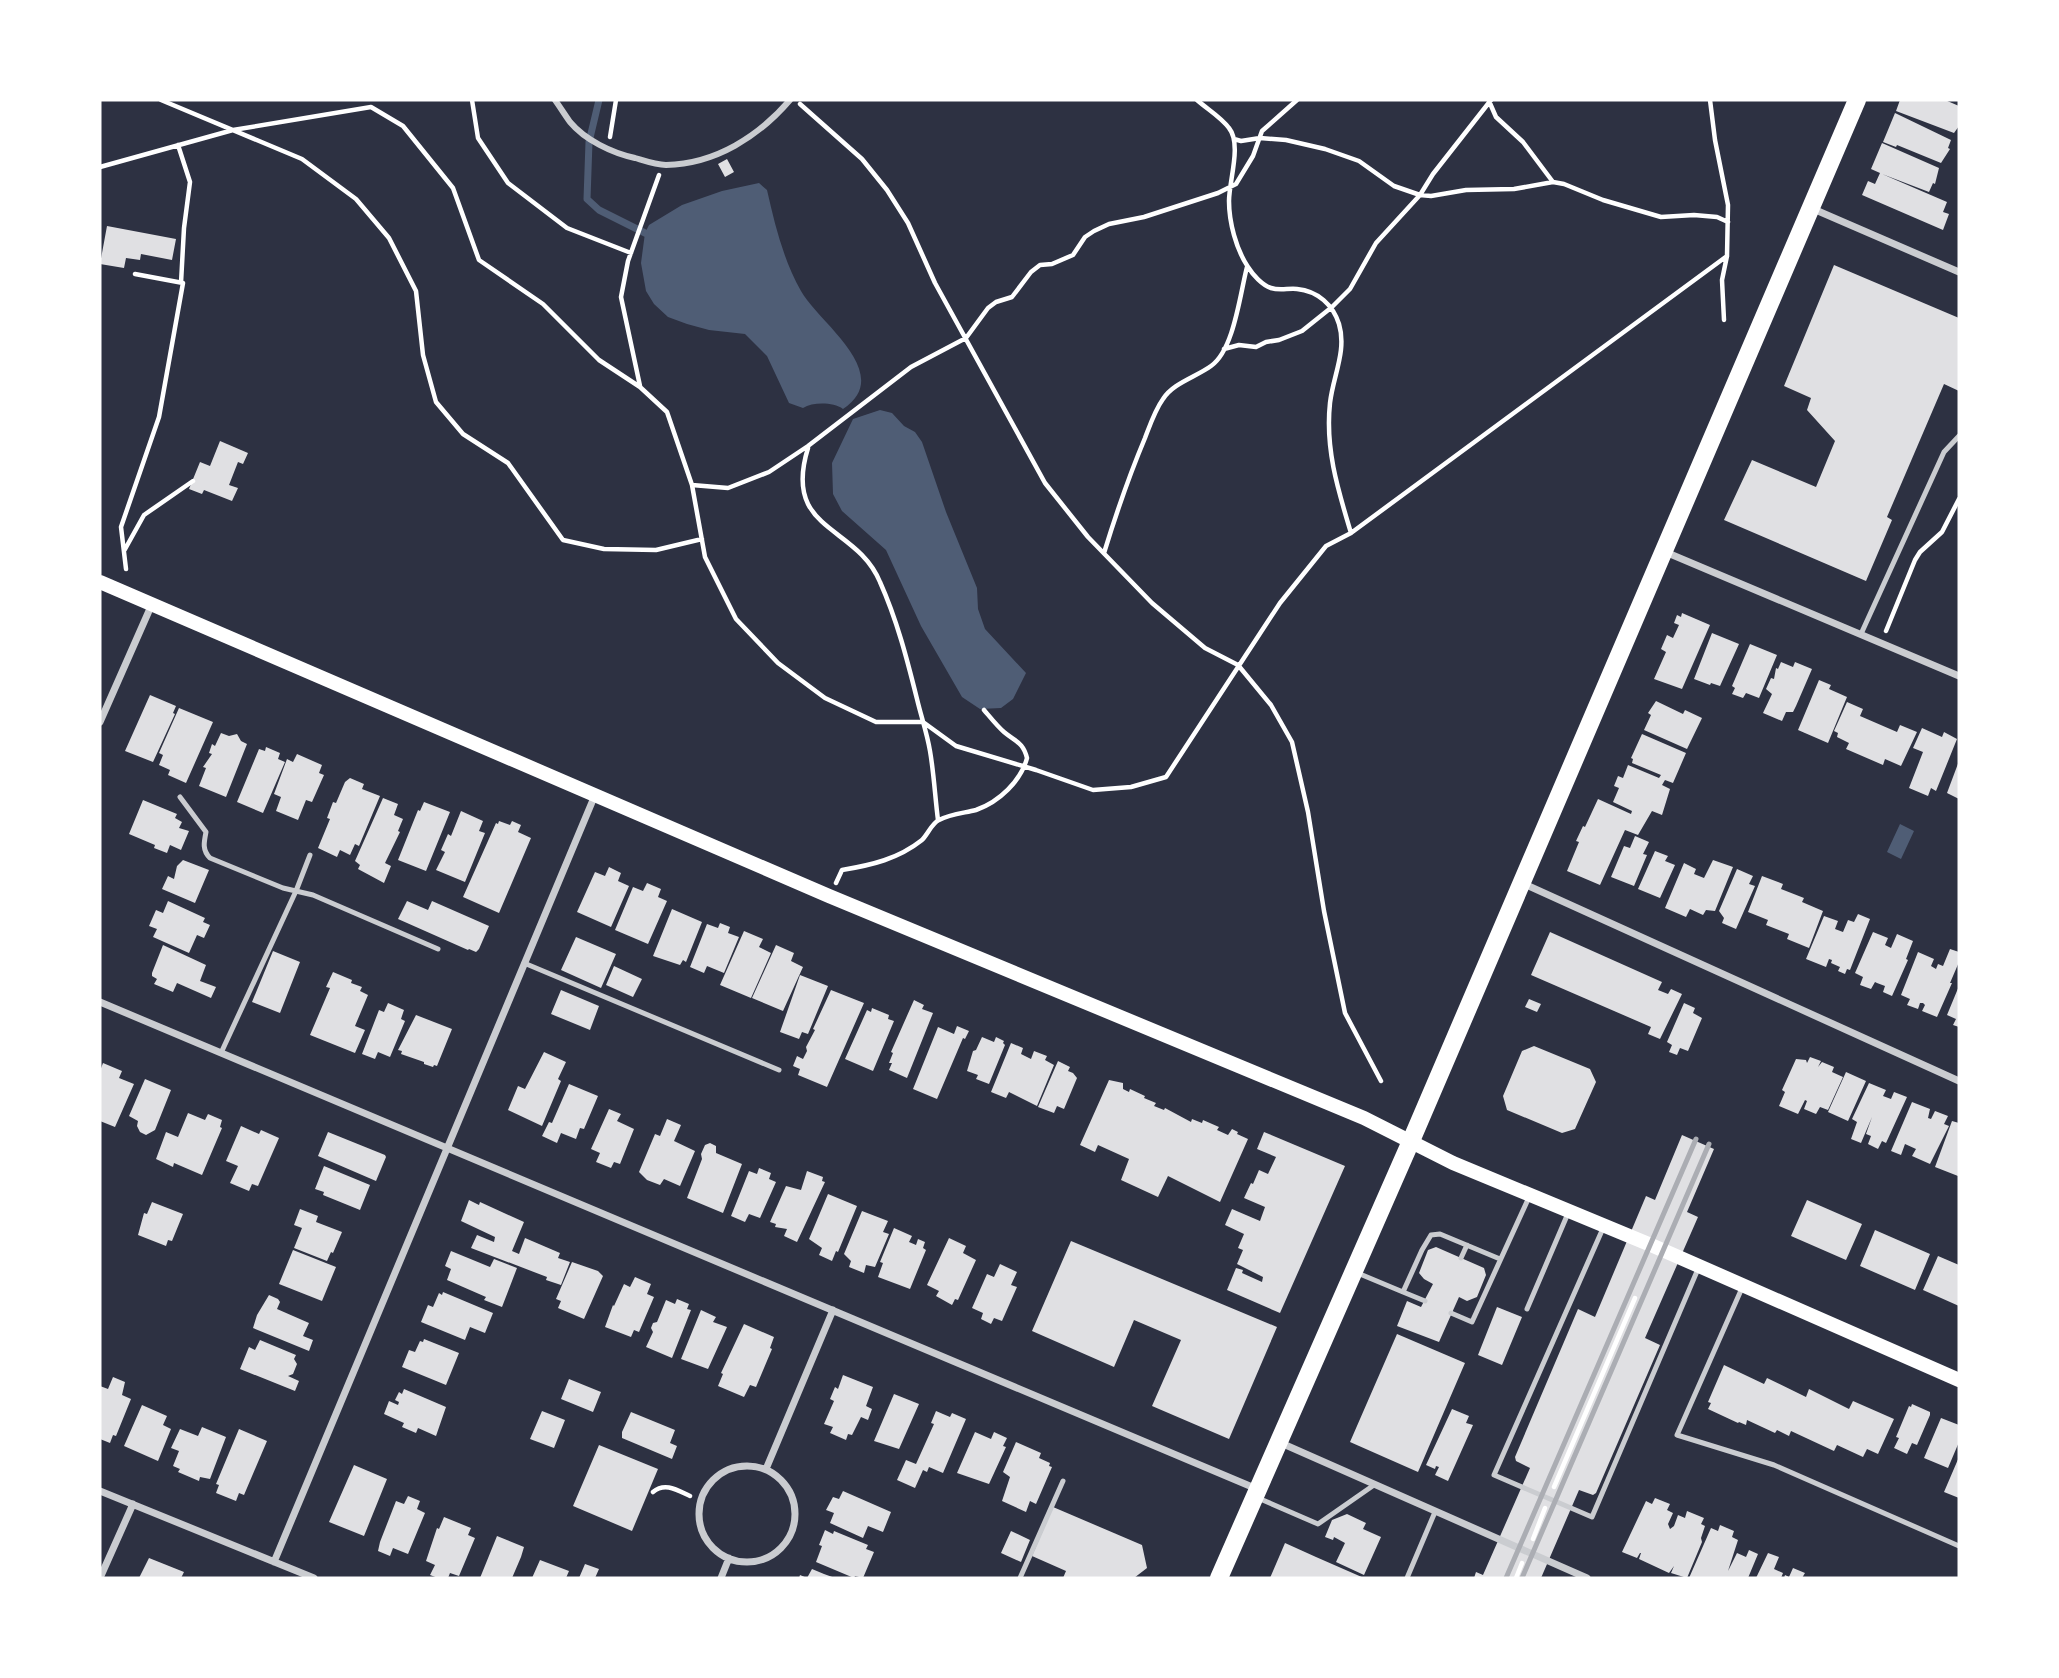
<svg xmlns="http://www.w3.org/2000/svg" width="2059" height="1678" font-family="'Times New Roman',serif">
  <style>
    .water { fill: #4f5d75 }
    .lines { fill: none; stroke-linecap: round; stroke-linejoin: round }
    .stream { stroke: #4f5d75; stroke-width: 7 }
    .building { fill: #e0e0e3 }
    .path { stroke: #fff; stroke-width: 4.5 }
    .service { stroke: #caccd0; stroke-width: 5 }
    .pedestrian { stroke: #caccd0; stroke-width: 6 }
    .minor { stroke: #caccd0; stroke-width: 7 }
    .secondary { stroke: #fff; stroke-width: 14 }
    .primary { stroke: #fff; stroke-width: 18 }
    .rail { stroke: #abadb3; stroke-width: 5 }
  </style>
  <rect width="100%" height="100%" fill="#2d3142"/>
  <path class="water" d="M759,183l8,7c8,35 16,69 34,101 17,31 95,83 42,118 -10,-7 -30,-7 -40,-1l-14,-5 -22,-47 -22,-22 -36,-4 -22,-6 -19,-7 -14,-13 -8,-13 -5,-28 4,-30 4,-8 33,-20 40,-14z
    M880,410l12,3 12,13 11,6 7,10 24,70 31,76 1,21 7,20 41,44 -13,26 -12,9 -21,1 -18,-12 -41,-71 -35,-76 -44,-39 -9,-17 -1,-31 21,-44z
    M1900,824l14,7 -13,28 -14,-7z"/>
  <g class="lines">
    <path class="stream" d="M599,100l-10,42 -2,57 12,11 46,23"/>
  </g>
  <path class="building" d="M1900,100h45l14,6v20l-5,7 -58,-22z
    M1895,113l56,27 -3,8 2,1 -9,14 -44,-18 -1,2 -13,-5z
    M1882,143l57,25 -4,16 -2,-1 -4,9 -47,-18 65,28 -4,10 6,2 -6,16 -81,-35 6,-14 7,3 5,-11 -9,-4z
    M727,159l7,13 -9,5 -7,-13z
    M107,226l69,13 -4,21 -31,-6 -1,6 -14,-2 -2,10 -24,-4z
    M1834,265l125,53v73l-15,-7 -57,133 5,3 -26,61 -142,-61 28,-60 64,27 19,-46 -28,-31 4,-12 -27,-12z
    M220,441l28,12 -5,11 -5,-2 -9,23 9,3 -6,13 -28,-11 -2,4 -13,-5 11,-27 10,4z
    M1682,613l28,12 -28,64 -28,-10 12,-27 -5,-3 6,-14 6,3 6,-13 -5,-2 3,-8 4,2z
    M1712,633l27,11 -19,42 -9,-3 -1,2 -16,-6z
    M1750,644l27,11 -18,43 -13,-5 -3,5 -11,-4 3,-6 -3,-2z
    M1781,662l12,5 2,-5 17,7 -16,37 -3,6h-7l-4,9 -19,-8 9,-19 -6,-5 5,-11 3,1 2,-11 2,1z
    M1819,680l12,5 -2,4 18,8 -19,46 -30,-13z
    M150,695l26,11 -3,7 2,1 -22,48 -28,-11z
    M1656,701l27,13 2,-4 17,8 -15,31 -43,-19 7,-15 -3,-2z
    M1847,702l16,7 -3,7 37,16 3,-7 17,7 -16,34 -16,-7 -2,6 -37,-16 3,-6 -12,-6 1,-4 -4,-2z
    M179,708l34,14 -27,61 -18,-8 2,-5 -11,-5 4,-10 -4,-2z
    M1922,728l20,9 2,-5 13,7 -21,52 -5,-3 -3,8 -19,-8 14,-36 -10,-4z
    M221,733l8,3 8,-2 4,7 6,3 -21,53 -27,-11 7,-18 -3,-1 9,-13 -3,-1 3,-9 3,2z
    M1642,734l44,19 -13,30 -8,-3 -3,5 8,4 -8,26 -10,-4 -14,24 -13,-5 -25,55 -33,-14 12,-29 -3,-1 7,-15 2,1 13,-28 33,15 1,-3 -19,-9 6,-14 -5,-2 4,-10 5,2 5,-13 31,13 2,-3 -29,-12 1,-4 -2,-1z
    M266,747l14,6 -2,6 7,3 -22,51 -26,-11 22,-53 6,2z
    M297,754l25,11 -3,8 5,2 -12,27 -6,-2 -8,20 -22,-9 5,-14 -7,-3 13,-35 6,3z
    M1959,761v38l-12,-6z
    M350,778l14,6 -2,5 18,7 -21,50 -4,-2 -5,11 -10,-5 -3,7 -19,-9 12,-29 -3,-1 6,-16 3,1 9,-21z
    M383,798l15,6 -4,11 9,4 -5,12 2,1 -15,31 6,3 -7,17 -26,-14 2,-4 -5,-4z
    M143,800l34,14 -2,4 7,4 -3,6 10,3 -8,19 -11,-5 -3,8 -13,-5 1,-3 -26,-11z
    M424,802l26,10 -24,59 -28,-11 20,-50 2,1z
    M461,811l22,10 -4,10 6,2 -20,49 -29,-12 9,-18 -4,-2 7,-16 3,2z
    M499,821l11,4 2,-4 9,4 -3,7 13,6 -32,75 -36,-16 33,-74 2,1z
    M1635,836l14,6 -6,12 4,1 -13,31 -23,-9 13,-31 6,2z
    M1655,851l13,5 -3,5 10,4 -15,33 -22,-9z
    M183,860l26,10 -14,33 -33,-14 6,-13 6,3 3,-13z
    M1713,860l20,7 -18,44 -9,-1 -3,5 -13,-6 -4,8 -21,-9 19,-45 12,6 -2,5 10,4z
    M609,867l12,6 -3,8 11,5 -18,41 -34,-15 18,-40 10,4z
    M1737,869l16,7 -4,8 6,2 -19,43 -14,-6 2,-5 -5,-7z
    M1762,876l21,8 -2,5 23,9 -2,4 21,9 -14,37 -22,-9 2,-5 -23,-9 2,-5 -20,-8z
    M647,883l14,6 -3,8 9,4 -19,43 -33,-14 18,-43 10,4z
    M168,901l37,17 -2,4 7,3 -6,13 -7,-3 -8,18 -36,-16 4,-8 -8,-3 7,-16 7,3z
    M407,901l21,9 4,-9 57,25 -10,23 -3,3 -7,-3 -1,1 -70,-31z
    M672,909l30,13 -16,40 -3,-2 -3,5 -27,-9z
    M1858,914l12,5 -20,51 -3,-1 -2,5 -7,-3 2,-4 -9,-4 1,-3 -3,-1 -3,8 -20,-8 18,-43 14,5 -3,8 8,3 5,-12 6,2z
    M720,923l10,4 -2,6 11,4 -15,36 -17,-7 -3,7 -14,-6 17,-43 11,4z
    M744,931l19,8 -4,8 12,6 -20,45 -31,-13z
    M1550,932l112,50 -4,8 10,4 3,-5 11,5 -22,45 -12,-5 3,-7 -120,-52z
    M1873,932l15,6 -3,7 6,3 6,-14 16,7 -7,18 2,1 -16,36 -9,-4 2,-6 -8,-3 -2,-1 -4,7 -11,-4 3,-8 -8,-4z
    M576,937l40,17 -15,34 -40,-18z
    M163,945l43,20 -6,16 16,6 -5,11 -34,-15 -4,9 -19,-8 3,-5 -5,-3v-3z
    M776,945l18,8 -3,8 12,6 -20,44 -31,-13z
    M1950,949l9,3v10l-9,21h2l-15,34 -15,-6 3,-6 -2,-2h-3l-2,6 -11,-4 3,-6 -9,-4 17,-43 16,7 -3,7 5,3 2,-5 5,2z
    M273,951l27,11 -20,51 -28,-11z
    M614,966l28,13 -9,18 -27,-12z
    M333,972l19,8 -1,3 11,4 -2,4 8,4 -13,31 10,4 -10,23 -45,-18 20,-47 -4,-1z
    M800,975l28,11 -20,48 -6,-2 -3,7 -19,-7z
    M1959,986v41l-6,-2 3,-6 -9,-4z
    M561,990l38,16 -9,24 -39,-16z
    M831,990l33,13 -37,84 -29,-12 2,-6 -7,-3 4,-10 6,3 4,-8 -1,-4 9,-17 -2,-1z
    M1529,999l12,5 -4,8 -12,-5z
    M914,1000l10,5 -2,4 11,4 -26,65 -18,-8 3,-7h-3l4,-10 -2,-1z
    M388,1003l16,7 -3,9 4,2 -15,36 -12,-5 -3,7 -13,-5 17,-44 5,2z
    M1684,1003l11,5 -2,5 9,5 -14,33 -8,-3 -3,7 -8,-3 3,-7 -5,-3z
    M872,1008l17,7 -1,4 6,2 -21,50 -28,-12 22,-49 4,2z
    M416,1015l36,14 -15,37 -3,-1 -1,2 -9,-3v-2l-23,-8 1,-3 -4,-1z
    M957,1026l12,5 -4,8 -2,-1 -26,61 -24,-10 25,-62 16,7z
    M982,1037l12,5 2,-5 8,4 -1,2 2,2 -16,39 -13,-5 2,-4 -11,-4 6,-20 3,-1z
    M1011,1043l12,5 -2,6 10,5 3,-8 13,5 -2,4 9,5 -17,41 -28,-14 -3,6 -15,-6z
    M1534,1046l56,23 6,13 -21,47 -13,4 -55,-23 -4,-14 19,-45z
    M544,1052l22,10 -8,17 3,2 -19,45 -34,-16 10,-24 7,3z
    M1810,1057l11,4 -3,6 4,-5 12,5 -2,5 11,5 -15,33 -8,-3 -4,7 -12,-5 3,-8 -2,-1 -7,14 -19,-8 6,-14 -3,-2 14,-31 10,1 1,3z
    M1058,1061l12,6 -2,4 5,2 4,5 -13,31 -7,-3 -3,7 -16,-6z
    M103,1063l19,8 -3,7 15,6 -19,43 -15,-6v-50z
    M1846,1072l20,9 -18,40 -20,-9z
    M145,1079l26,11 -16,40 -9,5 -6,-3 -3,-6 1,-5 -9,-5z
    M1109,1080l14,3v6l6,3 1,-3 15,7 -1,2 12,5 -2,3 10,4 1,-2 26,14 1,-3 10,4 1,-3 16,7 -2,3 11,5 4,-6 6,3 -1,2 11,5 -28,63 -52,-26 -10,21 -37,-17 8,-21 -31,-14 -3,7 -15,-7z
    M1869,1083l17,7 -3,6 8,3 3,-7 13,5 -21,46 -4,-2 -4,8 -10,-5 3,-8 -5,-2 6,-17 -11,26 -10,-4 6,-17 -5,-3z
    M569,1084l29,12 -14,33 -4,-1 -4,11 -15,-6 -4,10 -15,-7 7,-14 3,1z
    M1912,1102l18,7 -2,9 3,1 4,-8 13,5 -4,8 5,2 -19,38 -18,-8 4,-7 -11,-5 -4,11 -10,-4z
    M609,1109l12,5 -4,7 17,8 -14,35 -6,-2 -3,6 -15,-6 4,-9 -9,-4z
    M188,1113l17,7 3,-6 14,6 -2,7 2,1 -20,47 -28,-12 -1,4 -17,-8 10,-27 12,5z
    M667,1119l14,6 -7,16 21,10 -15,35 -16,-7 -4,6 -13,-5 -8,-8 16,-38 5,2z
    M1952,1121l7,2 -1,53 -23,-9z
    M241,1126l18,8 2,-4 18,8 -21,48 -6,-2 -3,7 -19,-8 8,-17 -12,-5z
    M328,1132l57,23 1,2 -10,24 -58,-25z
    M1264,1132l81,34 -65,147 -53,-23 9,-22 7,2 -1,3 20,9 1,-5 -26,-13 6,-14 -5,-2 6,-14 -19,-9 7,-16 28,12 5,-14 -21,-9 7,-15 2,1 6,-14 9,4 8,-17 -19,-8z
    M1682,1135l32,14 -27,63 11,5 -53,121 15,7 -64,148 -3,2 -14,-5 -38,88h-67l2,-6 7,3 47,-107 -14,-7 -1,-4 63,-148 17,8 51,-121 9,4z
    M710,1143l6,3v7l26,11 -19,49 -36,-15 15,-39 -1,-5 4,-9z
    M324,1166l46,19 -10,25 -37,-15 1,-3 -9,-3z
    M759,1168l12,5 -2,6 7,3 -16,36 -11,-4 -4,8 -14,-6 18,-45 8,3z
    M807,1171l16,6 -1,4 3,1 -28,60 -13,-6 3,-7 -12,-2 1,-3 -6,-2 16,-36 15,4z
    M828,1194l29,12 -19,46 -2,-1 -4,10 -13,-6 3,-7 -13,-9z
    M469,1200l10,5 1,-3 44,20 -12,29 7,3 6,-16 35,15 -2,5 12,4 -9,23 -15,-5 1,-3 -76,-29 6,-13 17,7 1,-5 -34,-16z
    M1807,1200l55,24 -16,36 -55,-24z
    M152,1202l31,12 -11,27 -4,-1 -2,6 -28,-11 6,-22 3,1z
    M300,1209l18,7 -2,6 26,10 -9,21 -2,-1 -4,9 -33,-13 8,-20 -8,-3z
    M862,1211l26,10 -5,11 6,2 -14,33 -9,-2 -2,8 -15,-6 2,-6 -7,-7z
    M894,1228l18,8 -3,6 7,3 2,-6 7,3 -2,6 3,2 -16,39 -32,-12 5,-14 -3,-1z
    M1875,1230l55,24 -15,36 -55,-24z
    M949,1238l17,8 -3,7 13,7 -18,40 -3,-1 -3,6 -16,-9 3,-5 -12,-6z
    M1071,1241l206,86 -48,112 -77,-33 29,-66 -47,-20 -20,47 -82,-36z
    M1436,1247l48,21 2,7 -9,22 -10,4 -8,-4 -20,45 -42,-16 10,-25 14,6 12,-23 -9,-5 -5,-6 9,-23z
    M293,1250l43,17 -14,34 -43,-17z
    M451,1251l39,16 4,-8 23,9 -15,39 -18,-7 2,-3 -39,-17 4,-11 -6,-3z
    M1938,1256l21,9v41l-36,-16z
    M572,1262l26,9 5,5 -19,43 -26,-11 3,-7 -5,-2z
    M1000,1264l17,8 -6,13 6,2 -15,34 -8,-3 -3,6 -10,-5 2,-6 -11,-5 15,-34 7,3z
    M635,1277l16,7 -4,10 7,3 -15,35 -5,-2 -3,7 -26,-10 8,-22 1,1 10,-22 6,3z
    M443,1292l50,21 -8,20 -15,-6 -5,13 -44,-18 7,-17 5,2 6,-14 3,2z
    M269,1295l9,4 2,3 -3,7 32,14 -6,13 10,4 -4,11 -56,-23 4,-13z
    M677,1299l12,5 -2,5 4,1 -19,48 -26,-11 7,-15 -2,-4 2,-5 4,-1 9,-22 9,4z
    M1497,1307l25,10 -20,48 -24,-10z
    M701,1310l15,7 -3,5 14,5 -19,42 -27,-10z
    M744,1324l30,13 -4,11 2,1 -16,38 -6,-2 -6,12 -26,-11 5,-12 -2,-1z
    M1397,1334l68,29 -47,109 -68,-30z
    M424,1339l35,14 -13,32 -44,-18 7,-17 6,2 5,-11 3,1z
    M260,1340l36,15 -2,4 3,5 -4,10 -5,2 11,5 -4,10 -55,-22 9,-22 6,3z
    M1724,1365l40,19 3,-6 39,19 3,-8 40,20 4,-8 41,18 -16,35 -11,-5 -4,8 -26,-12 -3,6 -43,-20 -2,5 -12,-6 -2,3 -28,-13 -1,5 -7,-3 -1,1 -30,-14 3,-6 -3,-1z
    M843,1375l30,12 -7,19 6,3 -4,11 -7,-3 -9,18 -4,-1 -2,6 -16,-7 3,-6 -9,-3 10,-23 -4,-2 5,-12 3,2z
    M113,1377l12,5 -3,13 9,4 -15,37 -3,-1 -3,8 -10,-4v-53l8,3z
    M569,1379l32,13 -8,20 -32,-13z
    M404,1389l42,18 -10,29 -18,-8 -2,5 -14,-6 2,-4 -20,-9 5,-13 9,4 1,-3 -4,-2 4,-8 3,2z
    M894,1394l25,10 -20,45 -25,-8z
    M1912,1404l18,8v3l-13,30 -5,-2 -5,11 -13,-6 5,-10 -3,-1 13,-31 2,1z
    M142,1405l25,11 -4,9 8,4 -13,32 -34,-15z
    M1452,1409l17,7 -3,7 7,2 -25,56 -13,-6 4,-8 -3,-1 -1,3 -9,-4z
    M542,1411l23,9 -11,28 -24,-9z
    M936,1411l14,6 2,-4 14,6 -23,54 -14,-6 -2,5 -4,-2 -8,18 -18,-8 9,-20 10,4 18,-40 -3,-1z
    M631,1412l44,18 -5,13 7,3 -5,13 -50,-21v-6z
    M1941,1418l18,7v17l-11,26 -24,-10z
    M202,1427l24,10 -16,42 -10,-2 -1,4 -21,-9 2,-3 -7,-3 6,-15 -8,-3 9,-19 18,7z
    M239,1429l28,12 -23,54 -5,-2 -3,8 -20,-8 3,-8 -3,-1z
    M975,1432l16,7 3,-7 13,6 -4,8 3,1 -17,37 -32,-11z
    M1016,1442l25,11 -2,5 11,5 -1,3 3,1 -16,37 -6,-3 -4,11 -24,-11 8,-24 -7,-5z
    M599,1445l59,24 -26,62 -59,-25z
    M1959,1457v41l-15,-6z
    M354,1465l33,14 -23,57 -35,-14z
    M843,1491l48,21 -8,20 -15,-6 -5,12 -33,-15 4,-10 -8,-3 7,-13 6,2z
    M408,1496l12,5 -3,8 8,4 -17,41 -15,-6 -3,8 -12,-5 2,-9 16,-41 8,3z
    M1655,1498l15,6 -3,6 6,3 -5,11 2,5 4,-3 4,-11 7,3 2,-7 17,7 -3,6 4,2 -4,12 1,4 -15,36 -16,-5 3,-7 -5,7 -30,-14 2,-6h-1l-3,5 -15,-6 24,-51 6,3z
    M1053,1507l89,38 5,23 -13,10h-71l3,-7 -34,-15z
    M1347,1514l19,9 -3,6 18,8 -17,38 -28,-13 9,-19 -11,-6 -1,3 -8,-3 7,-17z
    M444,1517l27,11 -3,7 7,3 -16,38 -9,-3 -2,5h-10l-8,-3 5,-10 -9,-4 11,-33 2,1z
    M1720,1525l14,6 -2,6 6,3 -10,31 9,-18 9,4 3,-7 9,4 -10,24h-59l22,-50 7,3z
    M825,1530l8,4 1,-3 34,14 -2,4 8,3 -11,26 -8,-2 -1,2 -38,-16 6,-16 -3,-1z
    M1011,1531l19,9 -9,22 -20,-9z
    M497,1536l27,11 -3,10 -9,21h-32z
    M1285,1543l31,14 48,21h-94z
    M1768,1553l11,4 -5,12 9,4 -2,5h-25z
    M149,1558l35,14 -3,6h-42z
    M540,1560l29,11 -3,7h-34z
    M585,1564l14,5 -4,9h-16z
    M1793,1568l12,5 -3,5h-18l1,-3 4,2z
    M812,1569l12,5 11,4h-36l1,-3 7,3z"/>
  <g class="lines">
    <path class="path" d="M161,100l141,59 54,40 33,39 27,53 7,64 13,47 27,32 45,29 55,77 41,9 52,1 46,-11
      M472,100l6,38 30,45 59,45 64,25
      M1197,100c10,9 24,17 32,28 13,16 0,53 0,73 0,21 7,48 19,66 5,8 14,18 23,21 9,3 17,0 26,1 21,2 36,16 42,35 8,27 -6,52 -9,79 -5,46 8,87 21,130
      M1710,100l5,40 13,65 -1,51 -5,24 2,40
      M1489,101l7,16 27,25 30,40
      M800,104l62,55 25,31 21,33 27,60 110,200 43,54 64,66 53,45 33,17 33,40 21,37 16,70 16,99 21,102 36,68
      M610,137l6,-37
      M1234,139l7,2 19,-3 26,2 39,9 34,12 35,25 26,9 11,1 35,-6 48,-1 39,-7 11,2 39,16 58,17 33,-2 23,2 11,5
      M178,145l12,37 -6,46 -3,55
      M100,167l133,-37 138,-23 32,19 50,62 26,72 64,44 56,56 41,27 27,25 25,73 13,72 31,62 42,44 47,35 51,24h47l33,24 80,24 57,20 38,-3 35,-10 114,-174 46,-57 25,-13 376,-277
      M1224,349l15,-4 17,2 10,-5 13,-2 23,-9 30,-24 18,-18 26,-46 44,-48 13,-21 58,-74
      M640,386l-19,-89 7,-36 31,-86
      M808,448c-26,84 48,76 72,134 17,38 27,77 37,117 4,17 10,34 13,52 4,23 5,46 8,69
      M692,485l36,3 41,-16 39,-26 103,-79 55,-29 22,-30 8,-6 16,-5 19,-25 9,-7 12,-1 21,-9 12,-18 9,-6 15,-7 35,-7 74,-24 18,-9 17,-28 9,-25 35,-31
      M124,551l20,-36 49,-34
      M1104,553c12,-39 25,-77 41,-115 5,-13 10,-28 18,-39 10,-16 33,-22 48,-33 23,-16 29,-72 36,-99
      M126,569l-5,-42 38,-110 24,-134 -48,-9
      M1886,631l29,-71 5,-8 22,-20 17,-33
      M836,883l6,-13c30,-5 56,-11 80,-30 6,-6 10,-17 17,-20 11,-6 25,-7 37,-10 23,-8 45,-29 51,-52 -4,-16 -11,-16 -23,-26 -7,-6 -14,-15 -20,-22
      M1554,1487l81,-189
      M653,1492c12,-10 24,-2 37,4
      M1533,1539l12,-31
      M1516,1578l6,-15"/>
    <path class="service" d="M1861,634l83,-182 15,-16
      M180,797l26,35c-2,10 -4,18 4,26l73,30 30,7 125,54
      M524,963l255,107
      M221,1053l75,-162 14,-36
      M1604,1226l-110,249 98,42 106,-248
      M1461,1258l6,-13
      M1355,1272l48,20 19,-42 9,-15 9,-1 60,25
      M1742,1288l-65,147 97,30 185,81
      M1403,1292l22,9
      M1527,1309l42,-98
      M1451,1313l21,9 58,-127
      M1258,1498l60,26 56,-39
      M1020,1578l43,-97
      M1407,1578l28,-66"/>
    <path class="pedestrian" d="M555,100c5,7 10,15 15,22 15,18 42,31 65,36 10,3 21,7 31,7 50,-1 93,-29 124,-65"/>
    <path class="minor" d="M1811,208l148,64
      M1663,551l296,125
      M100,722l52,-118
      M1522,883l437,198
      M100,1002l1157,487
      M1281,1443l306,135
      M699 1514a48 48 0 1 1 96 0a48 48 0 1 1-96 0Z
      M766,1469l67,-159
      M100,1491l214,87
      M274,1562l321,-767
      M100,1578l33,-74
      M721,1578l8,-20"/>
    <path class="secondary" d="M100,582l729,314 535,222 89,45 198,82 308,135"/>
    <path class="primary" d="M1219,1578l192,-437 446,-1041"/>
    <path class="rail" d="M1506,1578l190,-439
      M1522,1578l187,-434"/>
  </g>
  <rect width="2059" height="1678" fill="none" stroke="#ffffff" stroke-width="203"/>
</svg>
